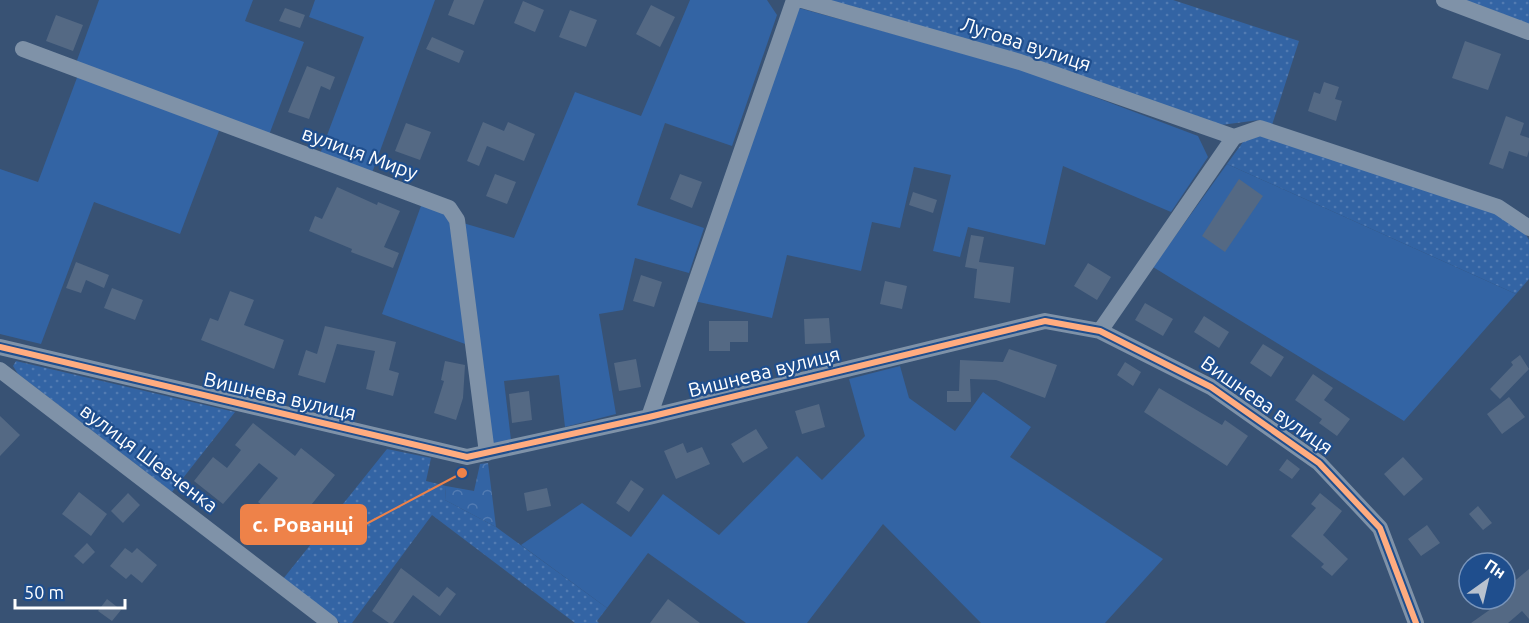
<svg xmlns="http://www.w3.org/2000/svg" width="1529" height="623" font-family="Ubuntu,sans-serif">
  <style>
    .grass { fill: url(#grass-dots) }
    .forest { fill: url(#forest-crowns) }
    .green { fill: #3364a4 }
    .building { fill: #546984 }
    .lines { fill: none; stroke-linecap: round; stroke-linejoin: round }
    .minor { stroke: #7f92a8; stroke-width: 16 }
    .cycleway-casing { stroke: #1f4e8d; stroke-width: 10 }
    .cycleway { stroke: #ffac80; stroke-width: 6 }
    .labels { text-anchor: middle; stroke-width: 4.5; stroke-linejoin: round; paint-order: stroke }
    .street-label { font-size: 20px; fill: #fff; stroke: #1f4e8d }
    .leader { fill: none; stroke: #ee8249; stroke-width: 2 }
    .callout-dot { fill: #ee8249; stroke: #1f4e8d; stroke-width: 2 }
    .callout { fill: #ee8249; stroke: #ee8249; stroke-width: 2 }
    .callout-label { font-size: 21px; text-anchor: middle; font-weight: bold; fill: #fff }
  </style>
  <defs>
    <pattern id="grass-dots" width="8" height="8" patternUnits="userSpaceOnUse" patternTransform="scale(1.5)"><rect width="8" height="8" fill="#3364a4"/><path d="M2 2h.1M6 6h.1" fill="none" stroke="#527bb2" stroke-width="1.8" stroke-linecap="round"/></pattern>
    <pattern id="forest-crowns" width="20" height="18" patternUnits="userSpaceOnUse" patternTransform="scale(1.5)"><rect width="20" height="18" fill="#3364a4"/><path d="M2 6a3 3 0 1 1 6 0M12 15a3 3 0 1 1 6 0" fill="none" stroke="#527bb2"/></pattern>
  </defs>
  <rect width="100%" height="100%" fill="#385274"/>
  <path class="grass" d="M826,0h347l126,41 -27,84 -13,-5 -38,5z
    M1461,0h68v26z
    M1259,135l236,78 31,22 3,5v39l-13,15 -289,-130 16,-22z
    M16,361l219,51 -63,80 -154,-118 -5,-8z
    M387,449l44,9 -5,23 20,5 -1,14 51,27 111,81 -10,13 2,2h-24l-143,-108 -80,108h-12l-57,-44z"/>
  <path class="forest" d="M488,463l8,64 -51,-27 1,-14 28,5 6,-27z"/>
  <path class="green" d="M99,0h154l-8,21 59,21 -35,93 -193,-72z
    M315,0h120l-63,173 -52,-19 44,-117 -55,-20z
    M690,0h77l10,15 -45,131 -67,-23 -28,82 67,23 -15,45 -54,-15 -12,52 -24,4 17,100 -51,13 -6,-52 -55,6 7,59 -20,4 -28,-221 51,15 61,-146 66,24z
    M799,8l219,60 180,68 10,21 -37,55 -108,-46 -18,79 -77,-18 -8,30 -27,-6 18,-76 -37,-8 -14,61 -28,-6 -11,49 -74,-16 -15,63 -78,-17z
    M78,75l142,53 -40,106 -86,-32 -53,142 -41,-10v-165l38,13z
    M1227,164l289,130 -112,127 -251,-154z
    M422,203l24,9 7,10 15,123 -86,-31z
    M900,366l9,32 46,33 28,-39 48,35 -21,30 153,102 -58,64h-124l-98,-99 -76,99h-61l-98,-70 -41,55 -86,-63 61,-42 49,34 32,-43 56,41 78,-79 25,24 43,-44 -16,-57z"/>
  <path class="building" d="M454,0h30l-10,25 -26,-10z
    M523,1l21,9 -9,22 -21,-9z
    M651,5l24,12 -15,30 -24,-13z
    M285,8l20,7 -5,13 -21,-7z
    M570,10l27,10 -11,27 -27,-10z
    M56,15l27,10 -10,26 -27,-10z
    M432,37l32,14 -5,12 -33,-14z
    M1465,41l36,13 -13,36 -36,-12z
    M307,66l28,11 -5,13 -9,-4 -12,33 -21,-7z
    M1324,82l15,5 -4,12 7,2 -6,20 -28,-10 6,-19 6,2z
    M1506,116l18,7 -4,12 9,3v12l-2,7 -18,-6 -6,18 -14,-5z
    M483,122l21,9 4,-9 27,12 -11,27 -37,-15 -8,20 -12,-5z
    M406,123l25,9 -11,28 -25,-9z
    M495,174l21,8 -9,22 -21,-8z
    M680,174l22,8 -10,26 -22,-9z
    M1239,179l24,17 -38,56 -23,-16z
    M337,187l40,18 1,-3 22,9 -16,36 15,6 -6,15 -42,-16 1,-3 -43,-18 6,-15 7,3z
    M913,192l24,8 -4,13 -24,-8z
    M971,235l13,2 -5,25 35,5 -4,36 -36,-5 3,-29 -12,-2z
    M76,262l33,13 -5,13 -18,-8 -5,13 -15,-5z
    M1088,263l23,14 -14,23 -23,-14z
    M641,275l21,7 -8,25 -21,-6z
    M885,281l22,5 -5,23 -22,-5z
    M112,288l31,12 -8,20 -31,-12z
    M230,291l24,9 -10,25 40,15 -10,29 -73,-29 9,-22 8,3z
    M1145,303l28,16 -10,17 -28,-16z
    M1204,316l25,16 -10,16 -25,-16z
    M829,318l2,25 -26,1 -1,-25z
    M709,321h39v21h-18v9h-21z
    M325,326l71,16 -7,28 10,3 -6,23 -27,-7 9,-38 -38,-7 -12,39 -27,-8 8,-25 11,4z
    M1263,344l21,13 -13,20 -21,-14z
    M1009,349l48,16 -12,33 -49,-18 -26,-1 1,23h-24v-11h12l1,-31 43,2z
    M1520,355l9,14 -29,30 -10,-10 23,-24 -2,-3z
    M636,359l5,28 -22,4 -5,-28z
    M445,361l20,4 -2,33 -7,22 -22,-7 10,-32 -3,-1z
    M1125,362l16,10 -8,14 -16,-11z
    M1313,374l20,14 -9,12 26,19 -13,17 -18,-13 3,-4 -27,-19z
    M1159,388l63,37 3,-5 23,16 -21,30 -83,-54z
    M529,391l3,29 -20,3 -3,-29z
    M1509,397l16,20 -23,17 -15,-20z
    M819,404l6,23 -23,7 -7,-23z
    M0,416l20,19 -20,21z
    M253,423l42,33 6,-8 34,27 -43,54 -34,-27 20,-24 -19,-15 -36,41 -29,-23 19,-24 14,11 14,-18 -6,-5z
    M756,429l12,19 -25,15 -12,-19z
    M683,443l4,10 15,-6 8,17 -34,15 -12,-28z
    M1403,457l20,22 -19,17 -20,-22z
    M1287,459l13,10 -8,10 -13,-9z
    M631,480l13,9 -15,23 -13,-9z
    M547,488l4,18 -24,5 -3,-18z
    M79,492l28,22 -16,22 -29,-22z
    M128,493l12,12 -17,18 -12,-12z
    M1320,493l22,18 -19,24 25,24 -16,17 -11,-9 3,-3 -33,-28 25,-28 -5,-4z
    M1478,506l14,17 -9,7 -14,-16z
    M1427,525l13,18 -19,13 -13,-17z
    M87,543l8,9 -12,12 -9,-8z
    M125,548l7,5 5,-5 20,17 -15,18 -11,-9 -5,5 -16,-13z
    M401,568l38,29 8,-10 9,7 -16,22 -27,-21 -20,28h-4l-17,-12z
    M1529,569v50l-7,-8 -14,12h-37l34,-24v-10z
    M107,599l14,11 -9,11 -14,-10z
    M668,599l32,24h-50z"/>
  <g class="lines">
    <path class="minor" d="M802,0l218,62 214,75
      M1444,0l85,32
      M23,49l426,159 8,12 30,233
      M1100,331l134,-194 26,-9 238,79 31,21
      M0,347l467,110 182,-40 396,-96 55,10 111,56 108,76 61,65 36,95
      M0,370l330,253
      M649,417l145,-417"/>
    <defs>
      <path id="cycleway" d="M0,347l467,110 182,-40 396,-96 55,10 111,56 108,76 61,65 36,95"/>
    </defs>
    <use href="#cycleway" class="cycleway-casing"/>
    <use href="#cycleway" class="cycleway"/>
  </g>
  <g class="labels">
    <g class="street-label">
      <text transform="translate(1026 44) rotate(18)" y="7">Лугова вулиця</text>
      <text transform="translate(360 153) rotate(20)" y="7">вулиця Миру</text>
      <text transform="translate(764 372) rotate(-14)" y="7">Вишнева вулиця</text>
      <text transform="translate(280 396) rotate(13)" y="7">Вишнева вулиця</text>
      <text transform="translate(1267 405) rotate(35)" y="7">Вишнева вулиця</text>
      <text transform="translate(149 458) rotate(37)" y="7">вулиця Шевченка</text>
    </g>
  </g>
  <path class="leader" d="M462 473L366 524"/>
  <circle class="callout-dot" cx="462" cy="473" r="6"/>
  <rect class="callout" x="241" y="505" width="125" height="39" rx="6"/>
  <g class="callout-label">
    <text x="303" y="532">с. Рованці</text>
  </g>
  <g transform="translate(1487 581) rotate(34)"><circle r="28" fill="#1f4e8d" stroke="#7995bb" stroke-width="1.5"/>
  <path d="M0-4.5L10 22L0 15L-10 22Z" fill="#b9c2ce"/>
  <text y="-9" font-size="16" font-weight="bold" text-anchor="middle" fill="#ffffff">Пн</text>
  </g>
  <path d="M15 599v9h110v-9" fill="none" stroke="#ffffff" stroke-width="3"/>
  <text x="24" y="599" font-size="18" fill="#ffffff" stroke="#1f4e8d" stroke-width="4.5" paint-order="stroke">50 m</text>
</svg>
